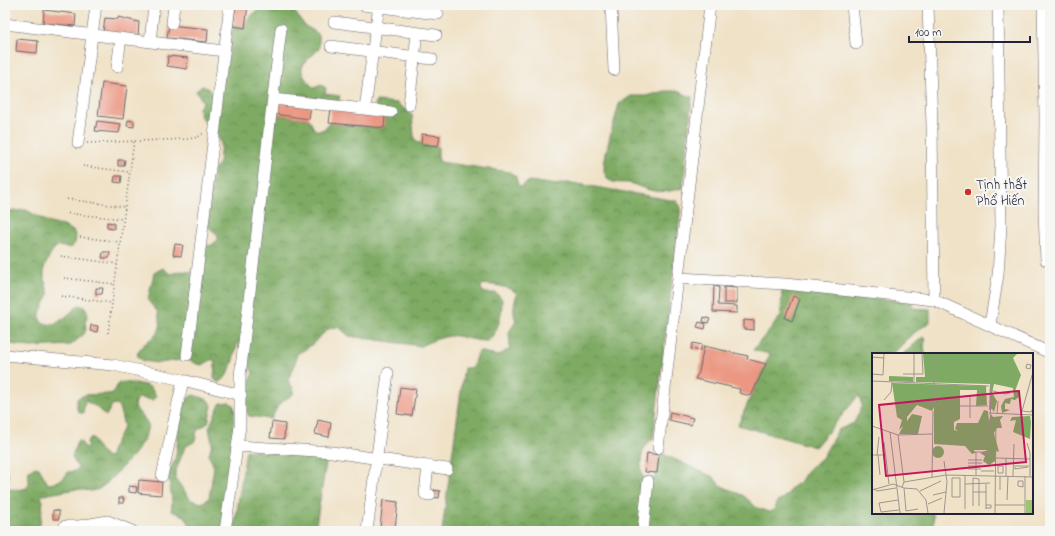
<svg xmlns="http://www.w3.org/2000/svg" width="1055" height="536" font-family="'Indie Flower',sans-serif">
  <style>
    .forest { fill: url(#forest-crowns); stroke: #50664f }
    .building { fill: #eb9782 }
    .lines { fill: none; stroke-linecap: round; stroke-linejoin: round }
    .minor-casing { stroke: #6a656c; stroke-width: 12 }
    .path { stroke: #6a656c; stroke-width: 1.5; stroke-dasharray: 1 3; stroke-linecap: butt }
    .minor { stroke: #fff; stroke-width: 11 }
    .poi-dot { fill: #c8321e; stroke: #f6f6f2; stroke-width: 1.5 }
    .labels { text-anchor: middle; stroke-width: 4; stroke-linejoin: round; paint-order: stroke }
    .poi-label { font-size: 14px; fill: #22223b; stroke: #f6f6f2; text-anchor: start }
    .inset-road { fill: none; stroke: #9e958f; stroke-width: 1 }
    .view { fill: #c2185b; fill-opacity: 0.15; stroke: #c2185b; stroke-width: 2 }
    .inset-edge { fill: none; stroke: #22223b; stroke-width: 2 }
  </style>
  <defs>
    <pattern id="forest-crowns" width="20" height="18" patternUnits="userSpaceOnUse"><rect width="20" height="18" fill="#7eaa63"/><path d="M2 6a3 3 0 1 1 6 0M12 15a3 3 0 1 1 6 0" fill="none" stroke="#678a53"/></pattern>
  </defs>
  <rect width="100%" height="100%" fill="#f6f6f2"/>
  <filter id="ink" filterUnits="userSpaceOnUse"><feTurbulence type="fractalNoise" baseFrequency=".025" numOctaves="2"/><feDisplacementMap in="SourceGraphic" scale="8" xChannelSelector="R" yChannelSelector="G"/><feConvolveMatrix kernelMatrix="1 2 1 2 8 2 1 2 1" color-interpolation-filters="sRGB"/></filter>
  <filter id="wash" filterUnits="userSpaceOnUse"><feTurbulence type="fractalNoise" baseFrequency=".012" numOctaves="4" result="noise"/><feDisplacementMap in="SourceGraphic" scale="16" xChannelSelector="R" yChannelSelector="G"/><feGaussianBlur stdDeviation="0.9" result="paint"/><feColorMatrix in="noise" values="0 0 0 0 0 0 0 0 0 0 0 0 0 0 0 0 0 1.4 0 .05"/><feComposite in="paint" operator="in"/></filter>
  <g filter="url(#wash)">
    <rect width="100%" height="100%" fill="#f0e2c7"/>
    <path class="forest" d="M272,5h14l6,3 13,18 11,6 3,5v12c-8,9 -24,16 -14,29 3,3 5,7 9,10l7,-3 5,3 -1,6 15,2 -2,7 -18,-3 -13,-4 -33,18 35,5 5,10 5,2 7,-3 3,-5 55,5 1,-13 -10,-10 -1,-2 3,-2 20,2 15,12 2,21 3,6 21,4v12l2,4 70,10 6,5 2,8 3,2 8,-6 28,4 7,-2h8l105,18 4,6 -28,232c-12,5 -14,27 -10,38l5,2 7,-1 4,-26 54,25 7,8 24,11 13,12 12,4 5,-2 2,-7 11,-8 5,-8 9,-6 7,-12 14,-11 16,-28 16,-7 8,-17 -3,-11 -44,52 -77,-22 32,-71 -17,-4 28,-34 1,-27 130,13v6l18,1v13l-18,12 -19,20h-20v159h60l1,18h-492l22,-163h7c5,-5 3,-13 9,-17l17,5 13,-7 -1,-17 7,-11c-4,-10 -2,-18 1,-27 -4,-7 -29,-11 -36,-9v4l4,4h11l6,6c0,14 -3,34 -15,42 -11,0 -20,-3 -30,-5 -8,-2 -30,6 -36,10l-72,-10 -10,-9 -8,1 -4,2 -18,17 -12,7 -3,13 -6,13 5,8v6l-14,10 -8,15 -22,-3c-5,-6 -6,-18 -4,-26 1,-6 7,-11 8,-18l-9,-9 -5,-23c-6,14 -6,31 -17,41l-5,1 -3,-4 1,-15 -2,-4 -11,6 -5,-1 -10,-5 -28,4 -16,-2 -6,-6c3,-12 19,-16 23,-27l-2,-16 -9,-10 -1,-3 6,-26 9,-5 7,6 11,-3 10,1 9,-2 4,-24c8,0 11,-2 14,-9 -2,-6 -8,-6 -11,-13l7,-55 5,-5 2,-22 -3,-6 -18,-20 -1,-8 4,-6 -7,-11 6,-5c9,3 10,7 12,15l16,-53 3,-22 12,2c2,-13 15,-20 27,-23z
      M664,91h13l15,6 -9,91c-21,6 -31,4 -50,-4 -8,-3 -17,1 -24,-4 -3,-3 -5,-7 -5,-11 0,-16 11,-49 15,-65l12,-8h15z
      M5,209l4,2 17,-1 24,13 16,4 7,4 3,5 -1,7 -5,5 -12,-2 -6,5 -8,17v11l5,15 -9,19v7c15,13 28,-7 39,-15l7,3 2,6 -3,8 1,7 -2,5 -13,11 -41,2 -25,-4z
      M923,337l3,2 -2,5 1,10h-22z
      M124,382c12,3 27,-1 32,14l-3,4 -14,-2 -5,5c2,10 11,13 14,22l-3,13 -12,17 -26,28 -8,6 -8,2 -14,-2 -34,6 -2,2 2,4 -4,30h-34v-38h3v-4c8,0 22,3 21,-8 0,-4 -1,-7 0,-10l6,-4 4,1 9,16c7,0 18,-6 20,-12l7,-1 3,-3 -6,-11 5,-16h3l5,7 3,-1 -1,-5 3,-4h3l4,9 10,11 3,-1 1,-6 13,-25 -5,-19 -3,-3 -4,1 -6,11 -11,-10 -10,-5 -2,12h-3l-3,-4v-10c6,-7 26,-3 36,-6l6,-10z
      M193,395l14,4 5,7 -4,17 -11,7 -2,11 -10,6 -10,26v5l16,22 11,3 7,-5 5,-31 -5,-12 3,-12 -3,-15c3,-6 8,-21 12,-25l8,-1c8,4 6,12 7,20l-14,109h-29l-8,-15 -14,-5c3,-12 -2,-22 -2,-34 0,-7 4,-12 6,-18 5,-17 0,-56 18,-64z
      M246,450l81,7 -12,74h-81z"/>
    <g id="blocks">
      <path class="building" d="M5,5l2,1 -1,11h-1z
        M236,5h12l-3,23 -12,-2z
        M44,10l32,4 -1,12 -32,-3z
        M118,17l21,5 -1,15 -35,-5 2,-14 13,1z
        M169,25l39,4 -1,13 -40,-4z
        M17,39l21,2 -1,12 -21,-2z
        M168,56l20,2 -1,11 -20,-3z
        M102,83l25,3 -4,33 -25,-3z
        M276,101l35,4 -2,14 -35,-5z
        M331,109l54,6 -1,13 -55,-5z
        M128,120l6,1v6l-7,-1z
        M97,121l24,3 -2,9 -24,-2z
        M422,134l18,2 -2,10 -17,-2z
        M118,160h7l-1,6h-6z
        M115,176h7l-1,7 -7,-1z
        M107,222l7,1v6l-7,-1z
        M175,244l8,1 -2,11 -8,-1z
        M103,252h7l-1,6h-7z
        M714,286l5,1 -1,18 19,1v7l-24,-1z
        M724,287l13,1v15h-13z
        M96,288h7l-1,6h-6z
        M793,296l7,3 -8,22 -7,-3z
        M704,317l6,2 -2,4 -5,-1z
        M744,320l10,1v9l-10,-1z
        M699,322l7,2 -1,5 -8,-2z
        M91,325l7,1 -1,6 -7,-1z
        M693,343l9,2 -2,6 -9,-2z
        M704,346l44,10 -1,3 19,5 -15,32 -12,-3 1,-4 -45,-10 4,-7z
        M400,387l16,2 -4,27 -15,-2z
        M670,412l23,6 -2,7 -22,-5z
        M318,420l13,3 -2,14 -14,-3z
        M272,422l13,2 -1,15 -14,-1z
        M647,453l12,2 -2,18 -12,-1z
        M5,474l4,1 -1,18h-3z
        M139,480l23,2 -1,13 -23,-2z
        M129,486l8,1 -1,6 -7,-1z
        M433,490l7,1 -1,7 -7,-1z
        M119,498h5l-1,5h-4z
        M383,500l15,2 -3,27 -15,-2z
        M53,510l6,1v8h-6z"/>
    </g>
  </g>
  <g filter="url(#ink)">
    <use href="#blocks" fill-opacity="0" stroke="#6a656c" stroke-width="1"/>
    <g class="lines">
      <defs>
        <path id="minor" d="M363,5l75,9
          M611,5l3,65
          M852,5l4,39
          M928,5l4,121 2,174
          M1043,5l2,113 -1,94 2,48
          M334,22l102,13
          M172,23l2,-18
          M5,24l219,27
          M150,42l4,-37
          M331,46l101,13
          M117,67l4,-29
          M273,99l118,13
          M409,105l8,-72
          M365,109l14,-104
          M78,143l18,-138
          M678,278l107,6 149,16 116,53
          M990,325l8,-50 3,-49 -3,-221
          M5,355l108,10 70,15 58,15
          M187,355l43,-350
          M238,446l94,6 115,17
          M658,448l52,-443
          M428,466l-3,28 5,1
          M162,476l21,-96
          M65,526h14l29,-5 24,10
          M225,531l15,-105v-50l41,-347
          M367,531l21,-158
          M643,531l5,-50"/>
      </defs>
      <use href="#minor" class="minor-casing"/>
      <path class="path" d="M87,143l101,-4 10,-2 7,-5
        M83,166l46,6
        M67,199l58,8
        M64,213l59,6
        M80,237l40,5
        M61,256l56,8
        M64,278l50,6
        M61,296l51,7
        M108,333l26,-192"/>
      <use href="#minor" class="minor"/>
    </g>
  </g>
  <circle class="poi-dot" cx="968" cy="192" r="4"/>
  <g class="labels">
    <g class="poi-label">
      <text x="976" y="189">Tịnh thất<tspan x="976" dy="16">Phổ Hiến</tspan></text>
    </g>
  </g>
  <g transform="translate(872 353)">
    <rect width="161" height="161" fill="#f0e2c7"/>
    <path d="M51,1h94l-4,4 8,17 -6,16 5,1v4l-5,4 -4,-1 -1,5 -5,-1v6l5,1 -8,3 -1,-7 4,-7 9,-2 -1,-9 -19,-4 -2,9 5,8 -3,11 -2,-3 -3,1 1,-26 -74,-2v-5h9zM17,23l24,1v5l-24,-1zM20,30l94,3 1,19 -11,1 1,-16h-17v29l-6,3v8l4,1 -3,-2 2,-6h21l6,-13 4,1 1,10 2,-7 2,3 10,-1 -3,4 2,8h-5l-3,5 5,19 -3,-1 -1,10 -6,4 -6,-4 2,-5 -5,-3 8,-3h-14l1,3 -3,1 -7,-8 -31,-2v-37l-2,4 -15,-6 -10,12v4l5,-7 10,2 -4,18h-19l4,-8 -4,4 3,-10 -5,-3zM158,63l1,6 -1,17 -17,-7 3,-12 -6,1 2,-4zM60 99a6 6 0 1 1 12 0a6 6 0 1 1-12 0Z" fill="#7eaa63"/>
    <path d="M154,147h7v13h-7z" fill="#9dc571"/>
    <path class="inset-road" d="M42,1v29M0,4l12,1M155,11l4,1 -1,4 -4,-1zM161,19l-11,39 9,1 2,-4M0,21l11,1 1,-21M31,21h20l-1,-20M0,28l117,5M117,37l16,4 5,-1M12,47l7,-8 1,-10M88,53h28M62,54v-53M117,60l44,2M125,61l1,-13M98,65v-23M0,73l26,9 34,-1M18,79l10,81M26,82l6,47M161,85v15M12,89l5,42M155,90l3,10v23M101,99h16M0,102h13M5,102l2,-18M6,102l2,20M124,105l34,1M134,105v18M96,107h14M72,108l3,21 -3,31M117,109l3,-108M96,110h14M96,113h13M126,113h5v7h-5zM142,113h15M143,114v2l13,-2M96,116h13M109,118h13M104,122v-23M141,123l1,-32M60,124l1,-66M80,125h8v19h-8zM146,128h5v6l-5,-1zM93,131l25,-1M30,134l2,-5 42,-7 87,2M32,135l2,23 12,-2M2,136l3,2 19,-3M0,137l21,-6 11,4 13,1 9,11 2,13M128,137v-14M48,138l21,-10M101,139h13M61,142l13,-3M26,147l-19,3 2,9 18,-2M135,147l1,-24M56,151l14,-6M114,152h5v3h-5M123,152h30M101,153v-28l6,1v27M93,156v-34M114,156v-25M123,160l1,-96M153,160v-37"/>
    <path class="view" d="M147,38l7,71 -140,14 -7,-71z"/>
    <rect width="161" height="161" class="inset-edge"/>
  </g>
  <rect width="1055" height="536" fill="none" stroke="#f6f6f2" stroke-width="20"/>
  <path d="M909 36v6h121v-6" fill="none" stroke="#22223b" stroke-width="2"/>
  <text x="915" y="36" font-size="12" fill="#22223b" stroke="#f6f6f2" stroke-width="3" paint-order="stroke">100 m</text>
</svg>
